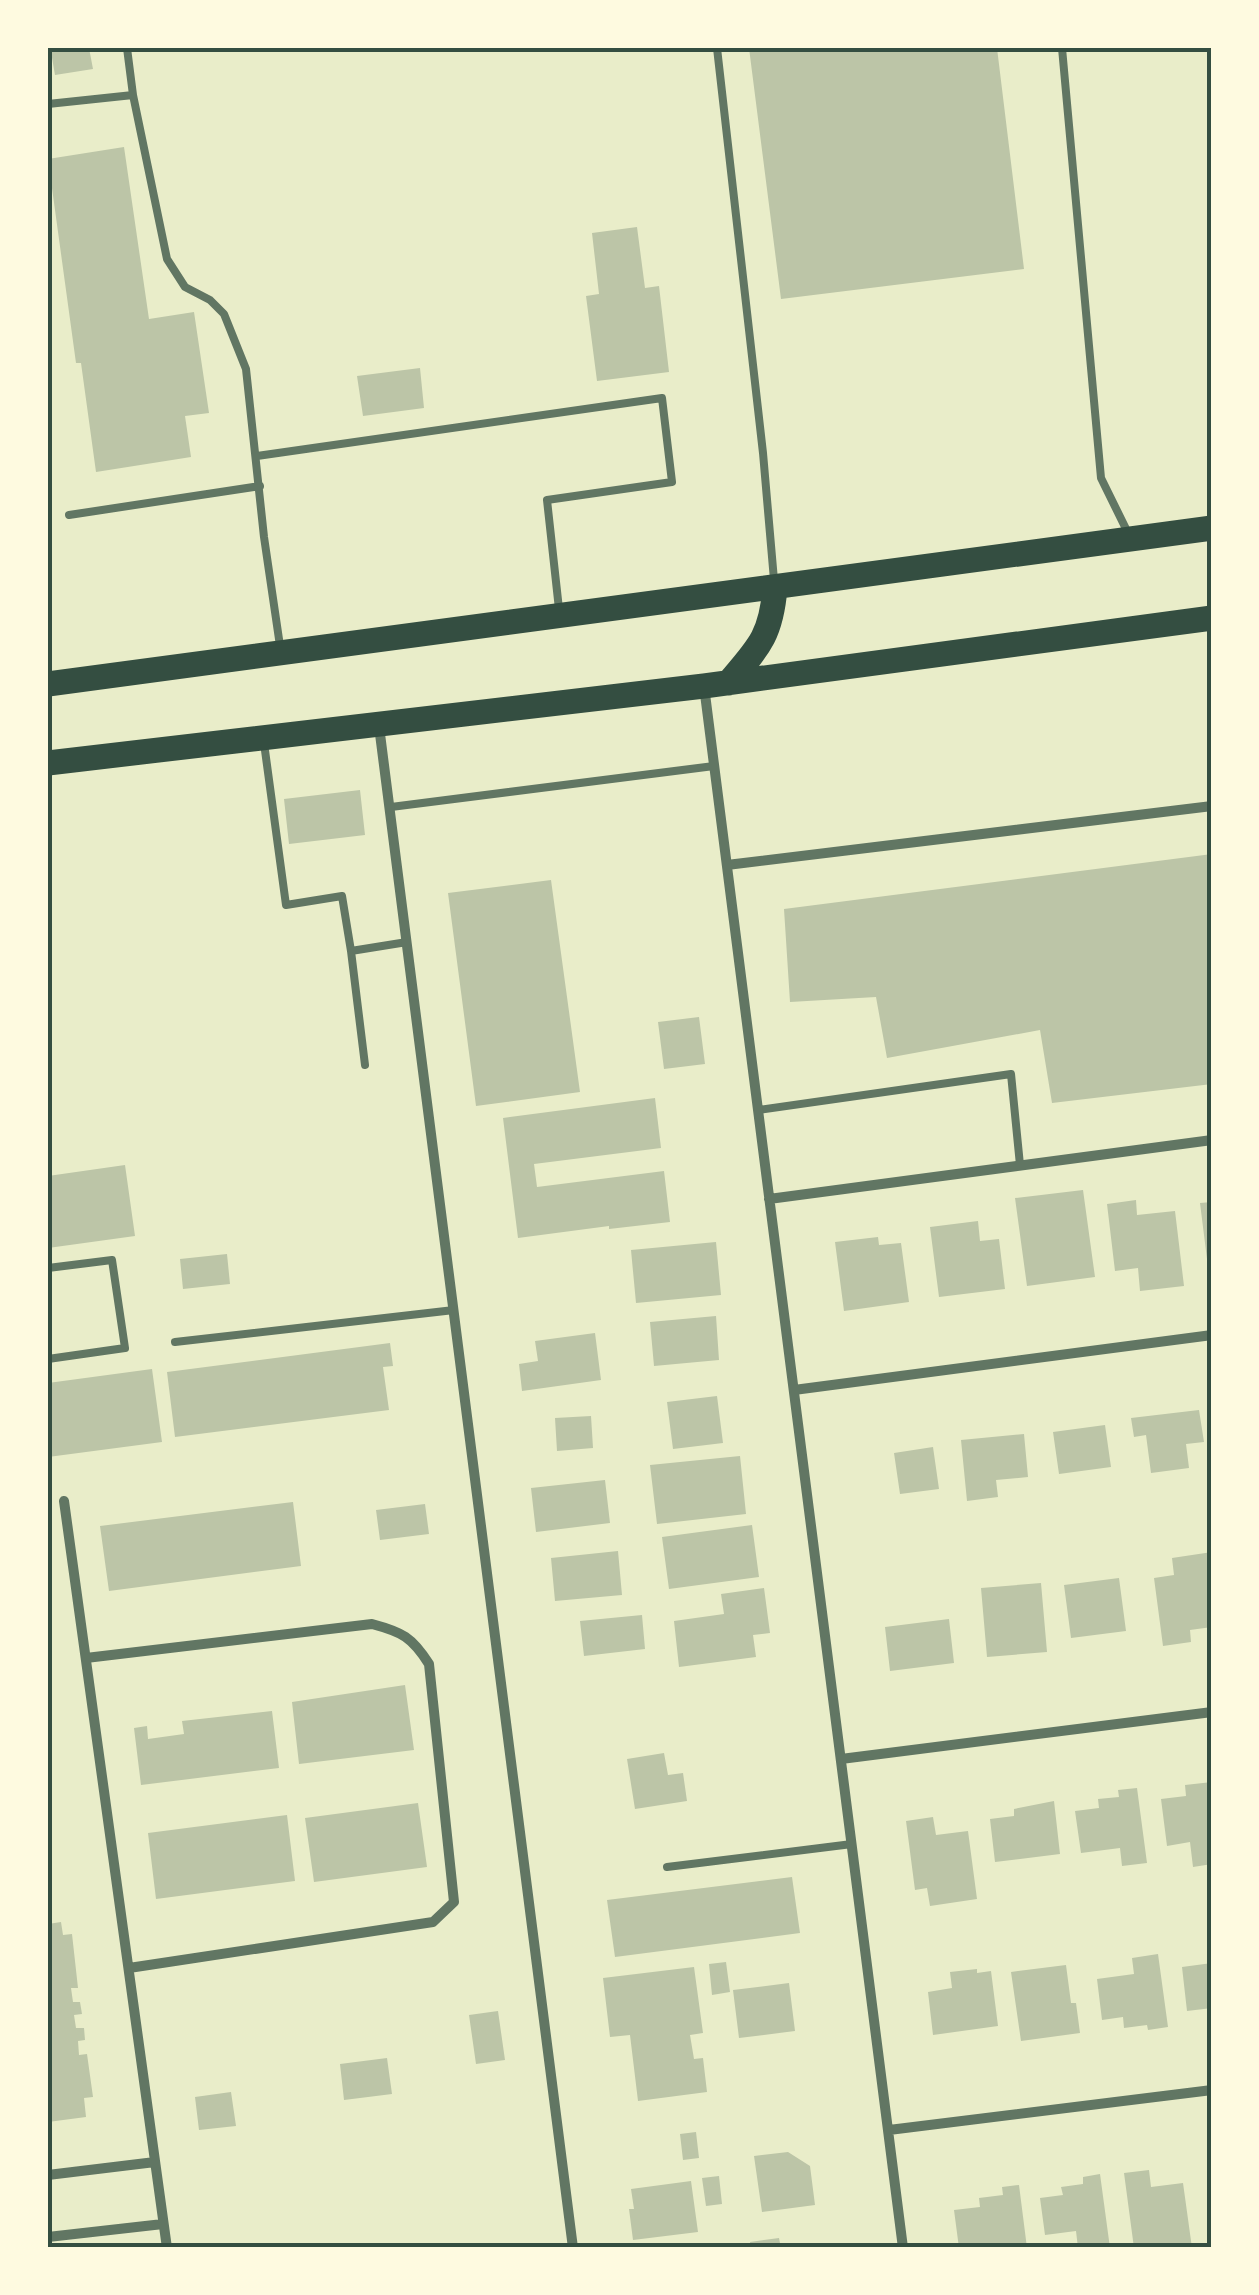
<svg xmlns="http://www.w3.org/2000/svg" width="1259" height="2295" font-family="Overpass,sans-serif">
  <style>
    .building { fill: #bcc5a7 }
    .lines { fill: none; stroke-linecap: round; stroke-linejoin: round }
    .service { stroke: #617663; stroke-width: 8 }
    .minor { stroke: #617663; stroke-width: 10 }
    .primary { stroke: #344e41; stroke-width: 25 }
    .neatline { fill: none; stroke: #344e41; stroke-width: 4 }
  </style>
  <rect width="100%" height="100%" fill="#e9edc9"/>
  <path class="building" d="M77,48h12l4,21 -38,6 -4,-23z
    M749,48h248l27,221 -243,30z
    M124,147l25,172 45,-7 15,101 -24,3 6,41 -95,15 -15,-109h-5l-28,-204z
    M637,227l8,61 14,-2 10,86 -72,9 -11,-85 13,-2 -7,-61z
    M420,368l4,40 -61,8 -6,-40z
    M360,790l5,45 -76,9 -5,-45z
    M1212,854v230l-160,19 -12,-73 -153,28 -11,-61 -86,5 -6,-93z
    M551,880l29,212 -104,14 -28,-213z
    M699,1017l6,47 -41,5 -6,-47z
    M655,1098l6,50 -127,16 3,23 127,-16 6,51 -61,7v-3l-91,12 -15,-120z
    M125,1165l10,71 -87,12v-72z
    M1083,1190l12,87 -68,9 -12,-88z
    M1136,1200l1,15 38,-4 9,75 -44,5 -2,-23 -23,3 -8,-67z
    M1212,1202v56l-5,1 -7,-56z
    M978,1221l2,20 19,-2 6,50 -66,8 -9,-70z
    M878,1237l1,8 22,-2 8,59 -65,9 -9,-69z
    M716,1242l5,53 -85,8 -5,-53z
    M227,1254l3,30 -47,5 -3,-30z
    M716,1316l3,44 -65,6 -4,-44z
    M595,1333l6,47 -79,11 -3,-27 19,-3 -3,-20z
    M390,1343l3,23 -10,1 6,43 -214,27 -8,-65z
    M152,1369l10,73 -114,15v-74z
    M717,1396l6,47 -50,6 -6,-47z
    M1199,1410l5,32 -18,2 3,24 -38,5 -5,-38 -12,2 -3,-19z
    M591,1416l2,32 -36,3 -2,-33z
    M1105,1425l6,42 -52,7 -6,-42z
    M1024,1434l4,43 -32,3 2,17 -31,4 -6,-61z
    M933,1447l6,42 -39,5 -6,-41z
    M740,1456l6,58 -89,10 -7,-59z
    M605,1480l5,43 -74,9 -5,-44z
    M293,1502l8,64 -192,25 -9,-65z
    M425,1504l4,30 -49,6 -4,-30z
    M752,1525l7,52 -90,12 -7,-52z
    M618,1551l4,44 -67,6 -4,-43z
    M1212,1552v75l-22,3 1,12 -28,4 -9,-68 20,-3 -2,-17z
    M1119,1578l7,53 -55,7 -7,-53z
    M1041,1583l6,69 -60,5 -6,-69z
    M764,1588l6,45 -17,2 3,22 -77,10 -5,-46 50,-7 -3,-20z
    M642,1615l3,34 -61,7 -4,-35z
    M949,1619l5,44 -64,8 -5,-44z
    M405,1685l9,65 -115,14 -7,-62z
    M272,1711l7,57 -138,17 -7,-57 13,-2 1,13 36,-5 -2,-13z
    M664,1753l4,22 15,-2 4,28 -52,8 -8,-50z
    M1212,1782v82l-19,3 -3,-25 -23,4 -6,-47 25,-3 -1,-11z
    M1137,1788l10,75 -25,3 -2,-18 -39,5 -6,-42 24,-3 -1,-9 21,-2 -1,-7z
    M1054,1801l6,53 -65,8 -5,-43 24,-3v-7z
    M418,1803l9,64 -113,15 -9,-64z
    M287,1815l8,66 -139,18 -8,-66z
    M933,1817l3,18 32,-4 9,68 -47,7 -3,-18 -12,2 -9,-69z
    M792,1877l8,56 -185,24 -8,-57z
    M61,1922l2,13 9,-1 6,54h-7l2,14h7l2,12 -8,1 2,13h8l1,12 -7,1 1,14 8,-1 6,43 -9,1 2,19 -38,5v-198z
    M1158,1954l10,73 -20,3 -1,-5 -23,3 -1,-11 -21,3 -5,-41 37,-5 -2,-16z
    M726,1962l4,30 -18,3 -3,-31z
    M1212,1963v45l-25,3 -5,-44z
    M1066,1965l5,38h5l4,30 -59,8 -10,-69z
    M694,1967l9,66 -13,2 4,24 9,-1 4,34 -69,9 -8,-66 -20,2 -7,-59z
    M977,1969v4l14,-2 7,55 -65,9 -5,-43 24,-4 -2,-16z
    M789,1983l6,48 -56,7 -6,-48z
    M498,2011l7,49 -29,4 -7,-49z
    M387,2058l5,36 -48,6 -4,-36z
    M231,2092l5,34 -37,4 -4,-33z
    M696,2132l3,26 -16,2 -3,-26z
    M788,2152l22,14 5,39 -53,7 -8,-56z
    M1149,2170l2,17 32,-4 9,65h-58l-10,-75z
    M1100,2174l10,74h-32l-2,-17 -31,4 -5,-37 23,-3 -2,-8 22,-3v-7z
    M719,2176l3,28 -16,2 -4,-28z
    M691,2181l7,51 -65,8 -4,-31h5l-3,-20z
    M1019,2185l8,63h-68l-5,-38 26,-3 -1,-9 24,-3 -1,-8z
    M779,2238l2,10h-30l-1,-6z"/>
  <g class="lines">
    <path class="service" d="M127,48l6,47 34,164 18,28 25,13 14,14 22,55 18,168 16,109
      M717,48l46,405 11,127
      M1062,48l39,430 28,57
      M48,104l85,-9
      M257,456l405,-58 10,84 -125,18 12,109
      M69,515l191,-29
      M264,743l22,162 56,-9 9,55
      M391,807l323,-41
      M365,1065l-14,-114 56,-9
      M758,1110l253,-36 9,91
      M48,1268l64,-8 13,88 -77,11
      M175,1342l279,-32
      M667,1867l185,-23"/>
    <path class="minor" d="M704,686l199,1562
      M379,726l194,1522
      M727,865l485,-59
      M769,1199l443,-59
      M794,1390l418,-55
      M64,1501l103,747
      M86,1658l286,-34c30,8 40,13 57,40l25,238 -21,20 -304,46
      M841,1759l371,-47
      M889,2130l323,-40
      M48,2175l107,-13
      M48,2237l115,-13"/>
    <path class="primary" d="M728,683c31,-36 43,-47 47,-95
      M48,684l1164,-156
      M48,763l656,-77 508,-68"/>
  </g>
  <rect width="1259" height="2295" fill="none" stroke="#fefae0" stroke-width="100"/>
  <rect x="50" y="50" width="1159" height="2195" class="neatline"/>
</svg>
